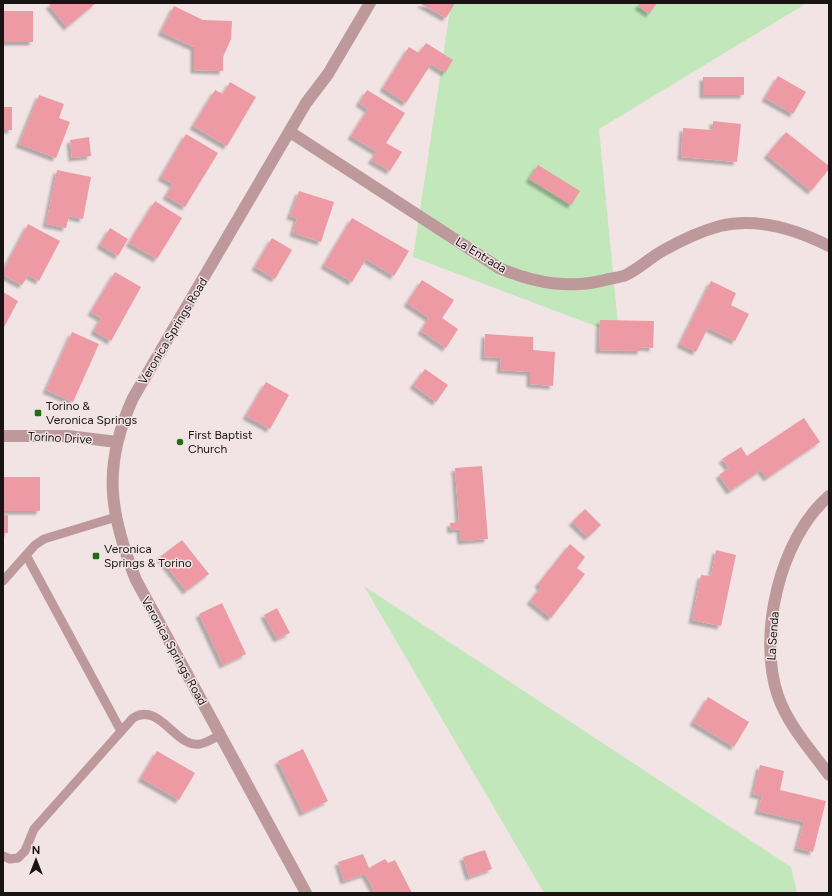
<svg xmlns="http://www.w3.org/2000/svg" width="832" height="896" font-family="Figtree,sans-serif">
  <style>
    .green { fill: #c1e7bb }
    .building { fill: #ed9aa4; filter: url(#shadow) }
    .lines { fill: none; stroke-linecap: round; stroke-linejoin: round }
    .service { stroke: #be999c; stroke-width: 9 }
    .minor { stroke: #be999c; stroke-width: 12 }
    .tertiary { stroke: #be999c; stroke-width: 12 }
    .poi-dot { fill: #1f6e13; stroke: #f2e4e5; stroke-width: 1.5 }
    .labels { text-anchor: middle; stroke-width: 3; stroke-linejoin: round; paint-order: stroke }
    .street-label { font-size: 12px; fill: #181414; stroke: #f2e4e5 }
    .poi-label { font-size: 12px; fill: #181414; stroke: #f2e4e5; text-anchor: start }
  </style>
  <defs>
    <filter id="shadow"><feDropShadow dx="-3.5" dy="3.5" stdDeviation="1" flood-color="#0004"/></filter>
  </defs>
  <rect width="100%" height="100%" fill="#f2e4e5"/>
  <path class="green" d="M451,3h356l-208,126 20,206 -206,-78z
    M364,586l427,281 6,26h-253z"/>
  <path class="building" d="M52,3h44l-29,24 -18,-22z
    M422,3h33l-9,15 -25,-14z
    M640,3h17l-8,11 -11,-8z
    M174,6l29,14 29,1 -1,18 -8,18v14l-29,-1v-23l-33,-15z
    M4,11h29v31h-30z
    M426,43l27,17 -8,13 -14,-9 -25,39 -23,-15 26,-41 10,6z
    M778,76l28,16 -13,22 -28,-16z
    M703,77h41v18h-41z
    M230,82l26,15 -29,49 -34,-20 22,-36 8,4z
    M367,90l38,23 -19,30 16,9 -12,19 -19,-11 6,-8 -26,-16 17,-27 -9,-6z
    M39,95l25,9 -5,14 11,4 -14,36 -37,-14z
    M3,107h9v23h-9z
    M713,121l28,3 -4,38 -56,-5 2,-29 30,2z
    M786,132l43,34v3l-18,22 -44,-36z
    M186,134l32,19 -33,54 -19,-11 7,-12 -12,-7z
    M89,137l2,19 -19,2 -2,-18z
    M538,165l42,26 -9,14 -42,-26z
    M57,170l34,7 -8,42 -14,-3 -3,12 -20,-4z
    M299,191l35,11 -13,40 -28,-9 4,-15 -7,-2z
    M155,201l27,17 -25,41 -28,-16z
    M352,218l57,33 -15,25 -28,-17 -14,23 -28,-17z
    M28,224l32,17 -21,40 -11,-6 -6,10 -19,-10v-4z
    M110,228l18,11 -10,17 -18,-11z
    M272,238l20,12 -17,29 -20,-12z
    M115,272l26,15 -30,54 -17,-10 7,-13 -10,-6z
    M422,280l32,20 -12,18 16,11 -12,19 -25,-17 8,-13 -22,-15z
    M711,281l25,12 -5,12 18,9 -14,27 -27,-13 -12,24 -16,-8z
    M3,292l15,9 -15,28z
    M600,320l54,1 -1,27 -12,-1v4l-42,-1z
    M72,332l27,12 -26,58 -27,-12z
    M485,334l48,3v13l22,2 -2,34 -23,-2v-12l-30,-2 1,-12 -17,-1z
    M425,369l23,16 -12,17 -23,-17z
    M266,382l23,13 -19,34 -24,-13z
    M804,418l16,24 -53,36 -6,-8 -31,21 -11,-16 10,-7 -7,-9 19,-12 6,9z
    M482,466l6,73 -27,2 -1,-12 -9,1 -1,-7 9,-1 -4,-54z
    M3,477h37v34h-37z
    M585,509l16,16 -13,12 -16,-15z
    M3,515h5v18h-5z
    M182,540l27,34 -23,17 -26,-34z
    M570,544l15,13 -8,11 8,6 -34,44 -21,-17 11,-14 -3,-3z
    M716,550l20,5 -15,71 -29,-6 9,-45 10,1z
    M222,603l24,51 -23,11 -24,-51z
    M277,608l13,25 -13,6 -13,-24z
    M708,697l41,25 -15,25 -41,-25z
    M303,749l25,52 -25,12 -25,-52z
    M157,751l38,22 -16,27 -38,-22z
    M760,765l24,6 -4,19 46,11 -13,51 -16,-4 7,-26 -46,-11 4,-15 -9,-2z
    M485,850l7,19 -23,8 -6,-20z
    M363,854l6,14 16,-9 3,4 7,-3 17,33h-38l-1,-2 1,-1 -9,-16 -21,7 -6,-19z"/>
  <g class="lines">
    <path class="service" d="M26,555l95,176
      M3,581l32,-36 9,-6 72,-22
      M3,856l7,3 8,-1 7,-7 9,-22 99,-111c27,-17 43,31 67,26 7,-1 14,-6 20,-9"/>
    <path class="minor" d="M290,132l209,136c36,15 72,22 110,11 5,-1 12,-2 17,-4 14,-7 25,-18 38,-25 18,-10 37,-19 56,-24 37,-9 77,4 109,20
      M829,496c-49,42 -72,139 -51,200 10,29 33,54 51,79"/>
    <path class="tertiary" d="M3,436h65l49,6
      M306,893l-170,-313c-27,-67 -34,-114 -3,-182l173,-295 22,-29 42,-71"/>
  </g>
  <g class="poi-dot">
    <rect x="34" y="409" width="8" height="8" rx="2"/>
    <circle cx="180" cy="442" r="4"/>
    <rect x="92" y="552" width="8" height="8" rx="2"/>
  </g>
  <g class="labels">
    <g class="street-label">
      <text transform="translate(481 255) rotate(31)" y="4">La Entrada</text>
      <text transform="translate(173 331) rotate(-59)" y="4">Veronica Springs Road</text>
      <text transform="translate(60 438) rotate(3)" y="4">Torino Drive</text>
      <text transform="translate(773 636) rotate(-86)" y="4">La Senda</text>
      <text transform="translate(174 651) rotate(61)" y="4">Veronica Springs Road</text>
    </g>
    <g class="poi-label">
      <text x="46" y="410">Torino &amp;<tspan x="46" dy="14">Veronica Springs</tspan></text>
      <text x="188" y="439">First Baptist<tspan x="188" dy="14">Church</tspan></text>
      <text x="104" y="553">Veronica<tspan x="104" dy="14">Springs &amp; Torino</tspan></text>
    </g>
  </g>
  <rect width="832" height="896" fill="none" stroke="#181414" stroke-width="8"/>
  <g transform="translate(36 860)" stroke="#f2e4e5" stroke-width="3" paint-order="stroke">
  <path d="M0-3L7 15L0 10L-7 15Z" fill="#181414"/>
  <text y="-6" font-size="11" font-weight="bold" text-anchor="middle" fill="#181414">N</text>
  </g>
</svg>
